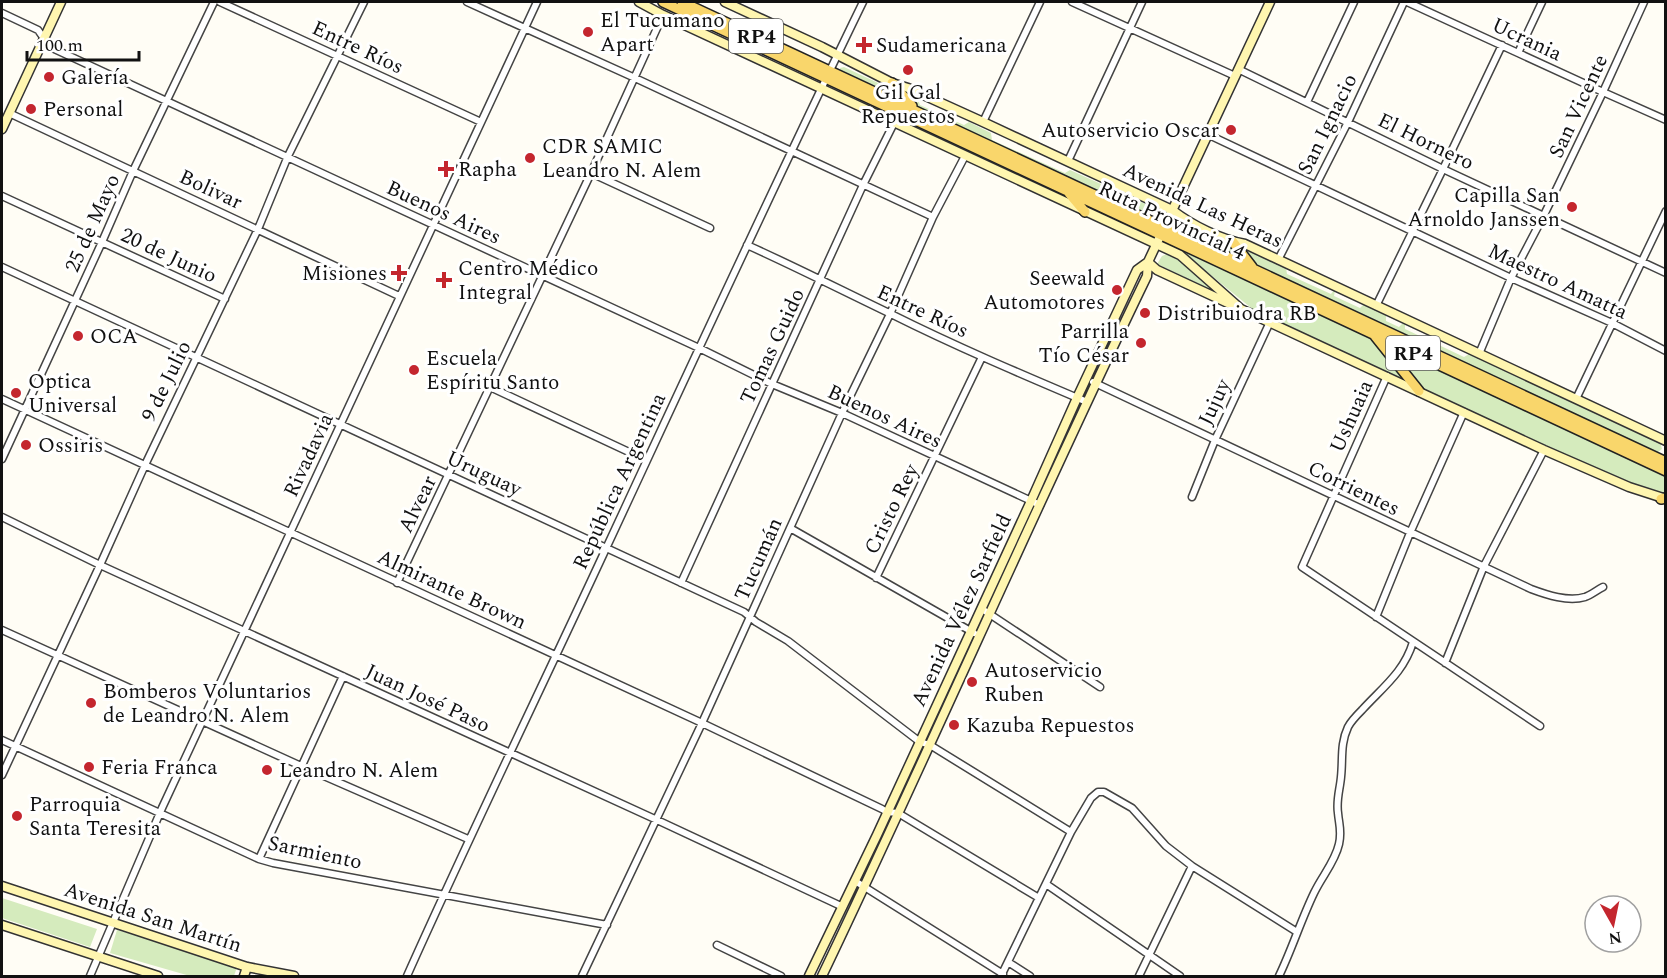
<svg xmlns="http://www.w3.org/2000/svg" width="1667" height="978" font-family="Spectral,serif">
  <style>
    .green { fill: #d5ebbd }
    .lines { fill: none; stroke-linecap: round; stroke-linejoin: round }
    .street-casing { stroke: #444; stroke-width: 9 }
    .secondary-casing { stroke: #333; stroke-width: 11 }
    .primary-casing { stroke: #222; stroke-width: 12 }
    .street { stroke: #fff; stroke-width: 6 }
    .secondary { stroke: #fff6b0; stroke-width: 8 }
    .primary { stroke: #f9d66b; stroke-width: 9 }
    .poi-dot { fill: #c4262e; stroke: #fff; stroke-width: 2 }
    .labels { text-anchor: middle; stroke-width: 6; stroke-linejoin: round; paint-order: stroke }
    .shield { fill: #fff; stroke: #585858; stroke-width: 1.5 }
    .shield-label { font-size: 20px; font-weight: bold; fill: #111 }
    .poi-label { font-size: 21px; fill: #111; stroke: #fff; text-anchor: start }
    .street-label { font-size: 21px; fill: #111; stroke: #fff }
  </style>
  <rect width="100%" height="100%" fill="#fffdf5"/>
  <path class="green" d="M844,67l47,22 8,9 -58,-26 -1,-4z
    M837,87l223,104 11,8v2l-237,-111z
    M909,93l8,4 3,8 44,20 5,-3 22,11 1,7 73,33 5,-3 80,36 1,6 -5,2 -229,-106 -10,-14z
    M1185,226l46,22 10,11 -58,-28 -1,-3z
    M1181,248l188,87 36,45h-2l-148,-69 -74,-60z
    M1243,248l43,20 1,6 44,20 3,-4 1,1 -1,5 26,12 4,-4 22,11v6l13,6 4,-4 2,1v5l59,28 5,-3 190,88 2,3 1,4 -4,3h-4l-397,-185z
    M1167,254l12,6 39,33 -61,-29 5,-8z
    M1389,346l276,128v19h-5l-31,-8 -204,-95 -5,-4z
    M2,898l95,31 -7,18 -88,-29z
    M117,930l121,34 -4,12h-44l-80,-23z"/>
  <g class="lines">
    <defs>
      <path id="street" d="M220,2l261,120
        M467,2l168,76 298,139
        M1072,2l163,74
        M1407,2l196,90 63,28
        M2,13l36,17 12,17 649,301 73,36 70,29 198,92
        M1518,53l24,-51
        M1238,69l205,100 223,104
        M1307,102l47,-100
        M9,113l390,183
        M983,122l57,-120
        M1207,134l304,144 101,45 54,28
        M1068,161l74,-159
        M591,173l119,55
        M2,196l223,103
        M747,245c49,22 96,46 144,69 64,32 130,60 196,88
        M1278,260l70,-138 56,-120
        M2,267l742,345 12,10 32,19 132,101 10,3 141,87 20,-34 7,-6h6l28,16 34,38 26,20 105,66
        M1376,306l67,-137 59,-124
        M1479,354l32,-76 33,-63 59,-123 41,-90
        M1387,376l-85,191 238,159
        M1093,382l438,207c16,6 37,13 54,8 6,-2 12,-7 18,-10
        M490,387l156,73
        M2,399l700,324 180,86 5,3 11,1 141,85
        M1576,399l90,-188
        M2,459l100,-217 31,-71 81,-169
        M1192,497l23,-57 55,-118
        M2,517l98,48 557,255 186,87
        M790,528l184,105
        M876,578l106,-221
        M397,583l194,-410 72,-158
        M681,583l182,-398 31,-62
        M982,609l118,78
        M1376,617l34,-84 54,-121
        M2,630l299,136 167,73
        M1445,663l39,-97 60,-116
        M2,740l257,119 14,4 334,62
        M2,775l98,-210 45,-100 113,-236 30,-73 76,-154
        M259,859l84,-183
        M855,881l148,93
        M1046,884l134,92
        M717,945l64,31
        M1008,962l22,14
        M90,976l72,-168 375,-806
        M407,976c63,-141 131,-281 196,-421 86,-185 171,-370 260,-553
        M582,976l120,-253 140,-310 48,-99 43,-97 32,-61
        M1001,976l70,-144
        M1139,976l53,-110
        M1279,976c13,-27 22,-56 35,-83 8,-17 21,-31 25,-49 3,-13 0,-19 -1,-31 -2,-13 2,-24 3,-36 2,-18 -1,-33 7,-50 3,-6 9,-12 14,-17 21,-23 42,-38 51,-68"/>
      <path id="secondary" d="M639,2l24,13 517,240 61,54
        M725,2l97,45 70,36 16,5 75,34 189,88c21,16 48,29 73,34l421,197
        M2,129l59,-127
        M1148,262l9,8 387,180 85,37 37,12
        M2,886l245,81 47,9
        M2,925l156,51
        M244,976l3,-9
        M809,976l68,-141 154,-334 46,-103 60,-128 11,-8
        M822,976c111,-232 213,-469 325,-700l1,-14 122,-260"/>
      <path id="primary" d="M663,2l1003,469
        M682,2l984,460
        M892,83l20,23
        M1069,193l16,19
        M1233,242l19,25
        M1375,336l44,55
        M1661,499l5,-1"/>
    </defs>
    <use href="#street" class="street-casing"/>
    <use href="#secondary" class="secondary-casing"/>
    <use href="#primary" class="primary-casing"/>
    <use href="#street" class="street"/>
    <use href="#secondary" class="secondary"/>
    <use href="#primary" class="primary"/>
  </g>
  <g class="poi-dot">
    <circle cx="588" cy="32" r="6"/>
    <path d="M861 36h6v6h6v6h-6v6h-6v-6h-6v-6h6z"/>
    <circle cx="908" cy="70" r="6"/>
    <circle cx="49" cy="77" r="6"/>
    <circle cx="31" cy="109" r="6"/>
    <circle cx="1231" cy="130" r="6"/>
    <circle cx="530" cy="158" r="6"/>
    <path d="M443 160h6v6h6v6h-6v6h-6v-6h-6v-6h6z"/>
    <circle cx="1572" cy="207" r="6"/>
    <path d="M396 264h6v6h6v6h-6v6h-6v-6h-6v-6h6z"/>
    <path d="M441 271h6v6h6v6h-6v6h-6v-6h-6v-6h6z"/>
    <circle cx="1117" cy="290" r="6"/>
    <circle cx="1145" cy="313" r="6"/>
    <circle cx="78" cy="336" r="6"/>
    <circle cx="1141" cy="343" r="6"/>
    <circle cx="414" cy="370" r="6"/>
    <circle cx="16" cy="393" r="6"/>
    <circle cx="26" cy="445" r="6"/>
    <circle cx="972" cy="682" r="6"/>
    <circle cx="91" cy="703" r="6"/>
    <circle cx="954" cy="725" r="6"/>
    <circle cx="89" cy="767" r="6"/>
    <circle cx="267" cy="770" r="6"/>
    <circle cx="17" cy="816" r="6"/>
  </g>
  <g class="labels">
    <g class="shield">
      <rect x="729" y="19" width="54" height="34" rx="4.5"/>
      <rect x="1386" y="336" width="54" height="34" rx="4.5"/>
    </g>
    <g class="shield-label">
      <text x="756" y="43">RP4</text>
      <text x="1413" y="360">RP4</text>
    </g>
    <g class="poi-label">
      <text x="600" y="27">El Tucumano<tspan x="600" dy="24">Apart</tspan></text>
      <text x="876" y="52">Sudamericana</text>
      <text x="61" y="84">Galería</text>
      <text x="908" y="99" text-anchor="middle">Gil Gal<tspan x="908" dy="24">Repuestos</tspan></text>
      <text x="43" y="116">Personal</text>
      <text x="1219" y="137" text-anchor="end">Autoservicio Oscar</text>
      <text x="542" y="153">CDR SAMIC<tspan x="542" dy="24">Leandro N. Alem</tspan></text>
      <text x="458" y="176">Rapha</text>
      <text x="1560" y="202" text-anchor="end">Capilla San<tspan x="1560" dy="24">Arnoldo Janssen</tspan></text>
      <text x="458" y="275">Centro Médico<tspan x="458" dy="24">Integral</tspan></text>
      <text x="387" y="280" text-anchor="end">Misiones</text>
      <text x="1105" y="285" text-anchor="end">Seewald<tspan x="1105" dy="24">Automotores</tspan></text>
      <text x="1157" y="320">Distribuiodra RB</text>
      <text x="1129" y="338" text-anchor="end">Parrilla<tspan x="1129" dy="24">Tío César</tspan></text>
      <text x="90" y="343">OCA</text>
      <text x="426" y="365">Escuela<tspan x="426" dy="24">Espíritu Santo</tspan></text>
      <text x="28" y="388">Optica<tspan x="28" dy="24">Universal</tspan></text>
      <text x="38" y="452">Ossiris</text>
      <text x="984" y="677">Autoservicio<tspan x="984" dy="24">Ruben</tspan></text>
      <text x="103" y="698">Bomberos Voluntarios<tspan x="103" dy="24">de Leandro N. Alem</tspan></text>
      <text x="966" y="732">Kazuba Repuestos</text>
      <text x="101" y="774">Feria Franca</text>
      <text x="279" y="777">Leandro N. Alem</text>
      <text x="29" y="811">Parroquia<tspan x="29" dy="24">Santa Teresita</tspan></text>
    </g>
    <g class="street-label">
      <text transform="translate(1527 39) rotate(25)" y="7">Ucrania</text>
      <text transform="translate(358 47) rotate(25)" y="7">Entre Ríos</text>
      <text transform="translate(1578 106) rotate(-65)" y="7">San Vicente</text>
      <text transform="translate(1327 124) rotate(-64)" y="7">San Ignacio</text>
      <text transform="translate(1426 141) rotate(26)" y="7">El Hornero</text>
      <text transform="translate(211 189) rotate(25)" y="7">Bolivar</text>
      <text transform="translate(1203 205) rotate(25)" y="7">Avenida Las Heras</text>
      <text transform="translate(444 212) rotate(25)" y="7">Buenos Aires</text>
      <text transform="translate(1172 220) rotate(25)" y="7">Ruta Provincial 4</text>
      <text transform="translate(92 223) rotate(-66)" y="7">25 de Mayo</text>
      <text transform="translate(169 255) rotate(25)" y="7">20 de Junio</text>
      <text transform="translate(1558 281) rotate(25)" y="7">Maestro Amatta</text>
      <text transform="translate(923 311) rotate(25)" y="7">Entre Ríos</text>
      <text transform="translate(772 346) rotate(-65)" y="7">Tomas Guido</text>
      <text transform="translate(166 381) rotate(-64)" y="7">9 de Julio</text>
      <text transform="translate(1214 402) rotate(-65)" y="7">Jujuy</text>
      <text transform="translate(885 416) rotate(25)" y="7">Buenos Aires</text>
      <text transform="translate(1351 416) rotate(-66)" y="7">Ushuaia</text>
      <text transform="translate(308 455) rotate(-65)" y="7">Rivadavia</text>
      <text transform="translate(484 473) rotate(25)" y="7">Uruguay</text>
      <text transform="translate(619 481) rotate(-65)" y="7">República Argentina</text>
      <text transform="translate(1354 488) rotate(26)" y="7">Corrientes</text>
      <text transform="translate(417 504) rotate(-64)" y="7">Alvear</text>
      <text transform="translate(891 509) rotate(-64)" y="7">Cristo Rey</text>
      <text transform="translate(758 559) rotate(-66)" y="7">Tucumán</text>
      <text transform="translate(452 589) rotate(25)" y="7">Almirante Brown</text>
      <text transform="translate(961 610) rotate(-65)" y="7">Avenida Vélez Sarfield</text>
      <text transform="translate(428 698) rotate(25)" y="7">Juan José Paso</text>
      <text transform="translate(315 852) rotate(12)" y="7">Sarmiento</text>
      <text transform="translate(153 917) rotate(18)" y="7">Avenida San Martín</text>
    </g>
  </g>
  <rect width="1667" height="978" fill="none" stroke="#111111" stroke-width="6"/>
  <g transform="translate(1613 924) rotate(171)"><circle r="28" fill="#ffffff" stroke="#a0a0a0" stroke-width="1.5"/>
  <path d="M0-4.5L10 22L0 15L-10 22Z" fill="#c4262e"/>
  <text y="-9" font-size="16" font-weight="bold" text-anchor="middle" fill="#111111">N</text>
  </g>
  <path d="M27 51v9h112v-9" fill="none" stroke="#111111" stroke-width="3"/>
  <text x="36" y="51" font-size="18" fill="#111111" stroke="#ffffff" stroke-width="4.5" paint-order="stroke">100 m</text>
</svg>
